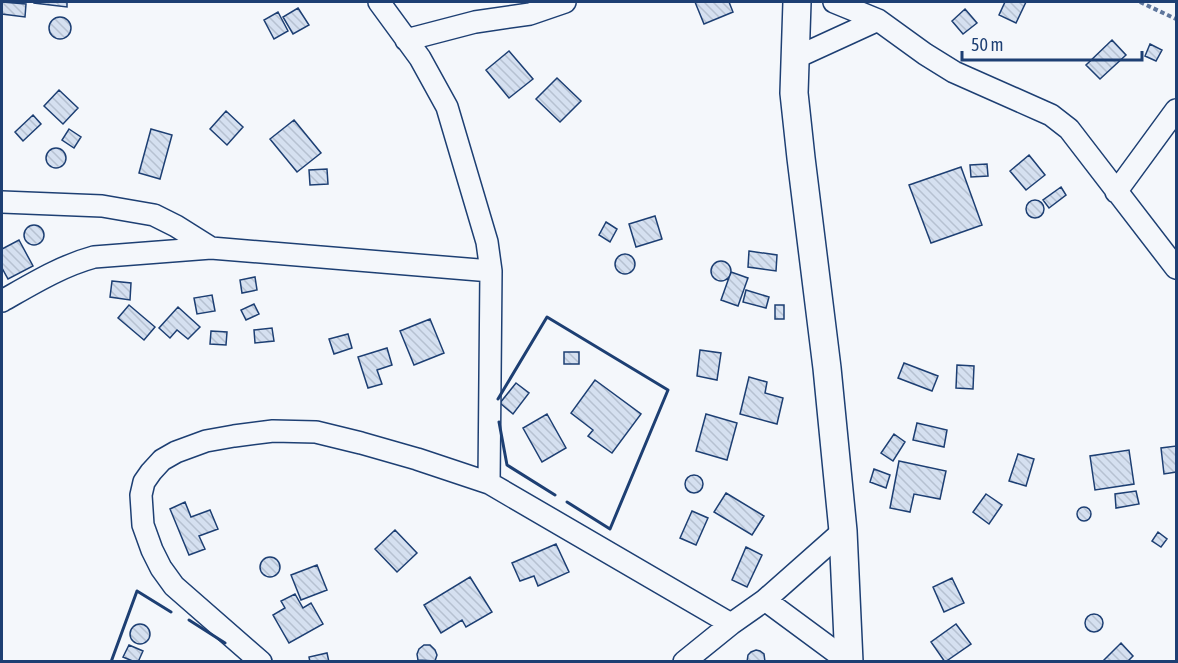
<svg xmlns="http://www.w3.org/2000/svg" width="1178" height="663" font-family="'Asap Condensed',sans-serif">
  <style>
    .building { fill: url(#building-back-hatch); stroke: #1d3f73; stroke-width: 1.5 }
    .lines { fill: none; stroke-linecap: round; stroke-linejoin: round }
    .minor-casing { stroke: #1d3f73; stroke-width: 24 }
    .tertiary-casing { stroke: #1d3f73; stroke-width: 30 }
    .path { stroke: #5e769c; stroke-width: 4; stroke-dasharray: 4.5 3; stroke-linecap: butt }
    .minor { stroke: #f4f7fb; stroke-width: 21 }
    .tertiary { stroke: #f4f7fb; stroke-width: 27 }
    .wall { stroke: #1d3f73; stroke-width: 3 }
  </style>
  <defs>
    <pattern id="building-back-hatch" width="6" height="6" patternUnits="userSpaceOnUse" patternTransform="scale(1.5)"><rect width="6" height="6" fill="#d5e0f0"/><path d="M-1 5l2 2M0 0l6 6M5-1l2 2" fill="none" stroke="#b6c1d1"/></pattern>
  </defs>
  <rect width="100%" height="100%" fill="#f4f7fb"/>
  <path class="building" d="M2,2l24,2 -1,13 -23,-3z
    M34,2h33v5l-33,-4z
    M695,2h34l4,10 -29,12z
    M1005,2h21l-10,21 -17,-8z
    M298,8l11,17 -16,9 -10,-17z
    M965,9l12,14 -14,11 -11,-13z
    M278,12l10,19 -14,8 -10,-19z
    M49 28a11 11 0 1 1 22 0a11 11 0 1 1-22 0Z
    M1112,40l14,15 -26,24 -14,-14z
    M1150,44l12,6 -6,11 -11,-5z
    M509,51l24,28 -24,19 -23,-28z
    M557,78l24,23 -21,21 -24,-23z
    M59,90l19,18 -15,16 -19,-18z
    M226,111l17,16 -16,18 -17,-16z
    M33,115l8,9 -18,17 -8,-9z
    M294,120l27,33 -24,19 -27,-33z
    M69,129l12,8 -7,11 -12,-8z
    M151,129l21,6 -12,44 -21,-6z
    M46 158a10 10 0 1 1 20 0a10 10 0 1 1-20 0Z
    M1029,155l16,20 -19,15 -16,-19z
    M987,164l1,12 -17,1 -1,-12z
    M961,167l21,58 -51,18 -22,-58z
    M327,169l1,15 -18,1 -1,-15z
    M1061,187l5,8 -17,13 -6,-8z
    M1026 209a9 9 0 1 1 18 0a9 9 0 1 1-18 0Z
    M655,216l7,23 -26,8 -7,-23z
    M606,222l11,7 -7,13 -11,-7z
    M24 235a10 10 0 1 1 20 0a10 10 0 1 1-20 0Z
    M19,240l14,26 -25,13 -6,-11v-19z
    M749,251l28,4 -1,16 -28,-4z
    M615 264a10 10 0 1 1 20 0a10 10 0 1 1-20 0Z
    M711 271a10 10 0 1 1 20 0a10 10 0 1 1-20 0Z
    M731,272l17,6 -10,28 -17,-6z
    M255,277l2,13 -15,3 -2,-13z
    M112,281l19,2 -1,17 -20,-3z
    M746,290l23,7 -3,11 -23,-6z
    M212,295l3,16 -18,3 -3,-16z
    M254,304l5,10 -13,6 -5,-10z
    M129,305l26,22 -11,13 -26,-22z
    M775,305h9v14h-9z
    M178,307l22,20 -12,12 -11,-9 -7,8 -11,-10z
    M430,319l14,34 -30,12 -14,-34z
    M272,328l2,13 -19,2 -1,-13z
    M211,331l16,1 -1,13 -16,-1z
    M348,334l4,14 -18,6 -5,-15z
    M387,348l5,17 -15,5 5,14 -14,4 -10,-31z
    M700,350l21,3 -4,27 -20,-4z
    M564,352h15v12h-15z
    M904,363l34,13 -6,15 -34,-13z
    M957,365l17,1 -1,23 -17,-1z
    M749,377l18,5 -2,11 18,5 -6,26 -37,-10z
    M595,380l46,34 -29,39 -24,-17 5,-6 -22,-17z
    M516,383l13,10 -16,21 -13,-11z
    M547,414l19,34 -24,14 -19,-34z
    M706,414l31,9 -10,37 -31,-9z
    M917,423l30,7 -3,17 -31,-7z
    M894,434l11,8 -12,19 -12,-8z
    M1176,446v26l-12,2 -3,-26z
    M1129,450l5,34 -39,6 -5,-34z
    M1018,454l16,5 -8,27 -17,-5z
    M899,461l47,10 -6,28 -26,-5 -4,18 -20,-4z
    M874,469l16,6 -4,13 -16,-6z
    M685 484a9 9 0 1 1 18 0a9 9 0 1 1-18 0Z
    M1136,491l3,13 -23,4 -1,-14z
    M726,493l38,23 -12,19 -38,-23z
    M986,494l16,11 -13,19 -16,-12z
    M185,502l6,15 19,-7 8,19 -19,7 6,13 -16,6 -19,-46z
    M1077 514a7 7 0 1 1 14 0a7 7 0 1 1-14 0Z
    M692,511l16,7 -12,27 -16,-7z
    M395,530l22,23 -20,19 -22,-23z
    M1158,532l9,7 -6,8 -9,-6z
    M556,544l13,28 -31,14 -4,-10 -14,5 -8,-18z
    M746,547l16,8 -15,32 -15,-7z
    M260 567a10 10 0 1 1 20 0a10 10 0 1 1-20 0Z
    M317,565l10,25 -26,10 -10,-25z
    M470,577l22,35 -26,15 -4,-7 -21,13 -17,-28z
    M952,578l12,25 -20,9 -11,-25z
    M295,594l8,14 8,-5 12,21 -34,19 -16,-28 12,-7 -4,-7z
    M1085 623a9 9 0 1 1 18 0a9 9 0 1 1-18 0Z
    M956,624l15,20 -26,18 -14,-20z
    M130 634a10 10 0 1 1 20 0a10 10 0 1 1-20 0Z
    M1121,643l12,13 -6,6h-25z
    M129,645l14,6 -5,11h-3l-12,-5z
    M424,645h6l5,5 2,5 -2,6 -17,-1 -1,-6 2,-5z
    M756,650l4,1 4,3 1,8h-18l1,-7 3,-3z
    M327,653l2,9h-19l-1,-5z"/>
  <g class="lines">
    <defs>
      <path id="minor" d="M379,2l41,56 27,49 40,135 4,29 -2,212
        M834,2l44,18 47,34 29,18 97,43 18,14 107,139
        M406,40l69,-18 55,-8 35,-12
        M795,58l83,-38
        M1116,192l60,-82
        M2,202l100,4 52,9 22,11 35,22 280,23
        M2,301c30,-17 59,-35 92,-44l117,-9
        M765,600l84,62
        M261,662l-87,-76 -13,-18 -9,-18 -9,-25 -2,-30 3,-13 7,-10 11,-12 14,-8 30,-11 28,-5 39,-5 43,1 45,11 56,16 72,24 242,141
        M684,662l47,-38 34,-24 78,-69"/>
      <path id="tertiary" d="M797,2l-3,91 7,65 26,210 16,163 6,131"/>
    </defs>
    <use href="#minor" class="minor-casing"/>
    <use href="#tertiary" class="tertiary-casing"/>
    <path class="path" d="M1140,2l36,17"/>
    <use href="#minor" class="minor"/>
    <use href="#tertiary" class="tertiary"/>
    <path class="wall" d="M498,399l49,-82 121,73 -58,139 -43,-27
      M499,422l8,43 48,30
      M189,620l36,23
      M111,662l26,-71 34,21"/>
  </g>
  <rect width="1178" height="663" fill="none" stroke="#1d3f73" stroke-width="6"/>
  <path d="M962 51v9h180v-9" fill="none" stroke="#1d3f73" stroke-width="3"/>
  <text x="971" y="51" font-size="18" fill="#1d3f73" stroke="#f4f7fb" stroke-width="4.5" paint-order="stroke">50 m</text>
</svg>
